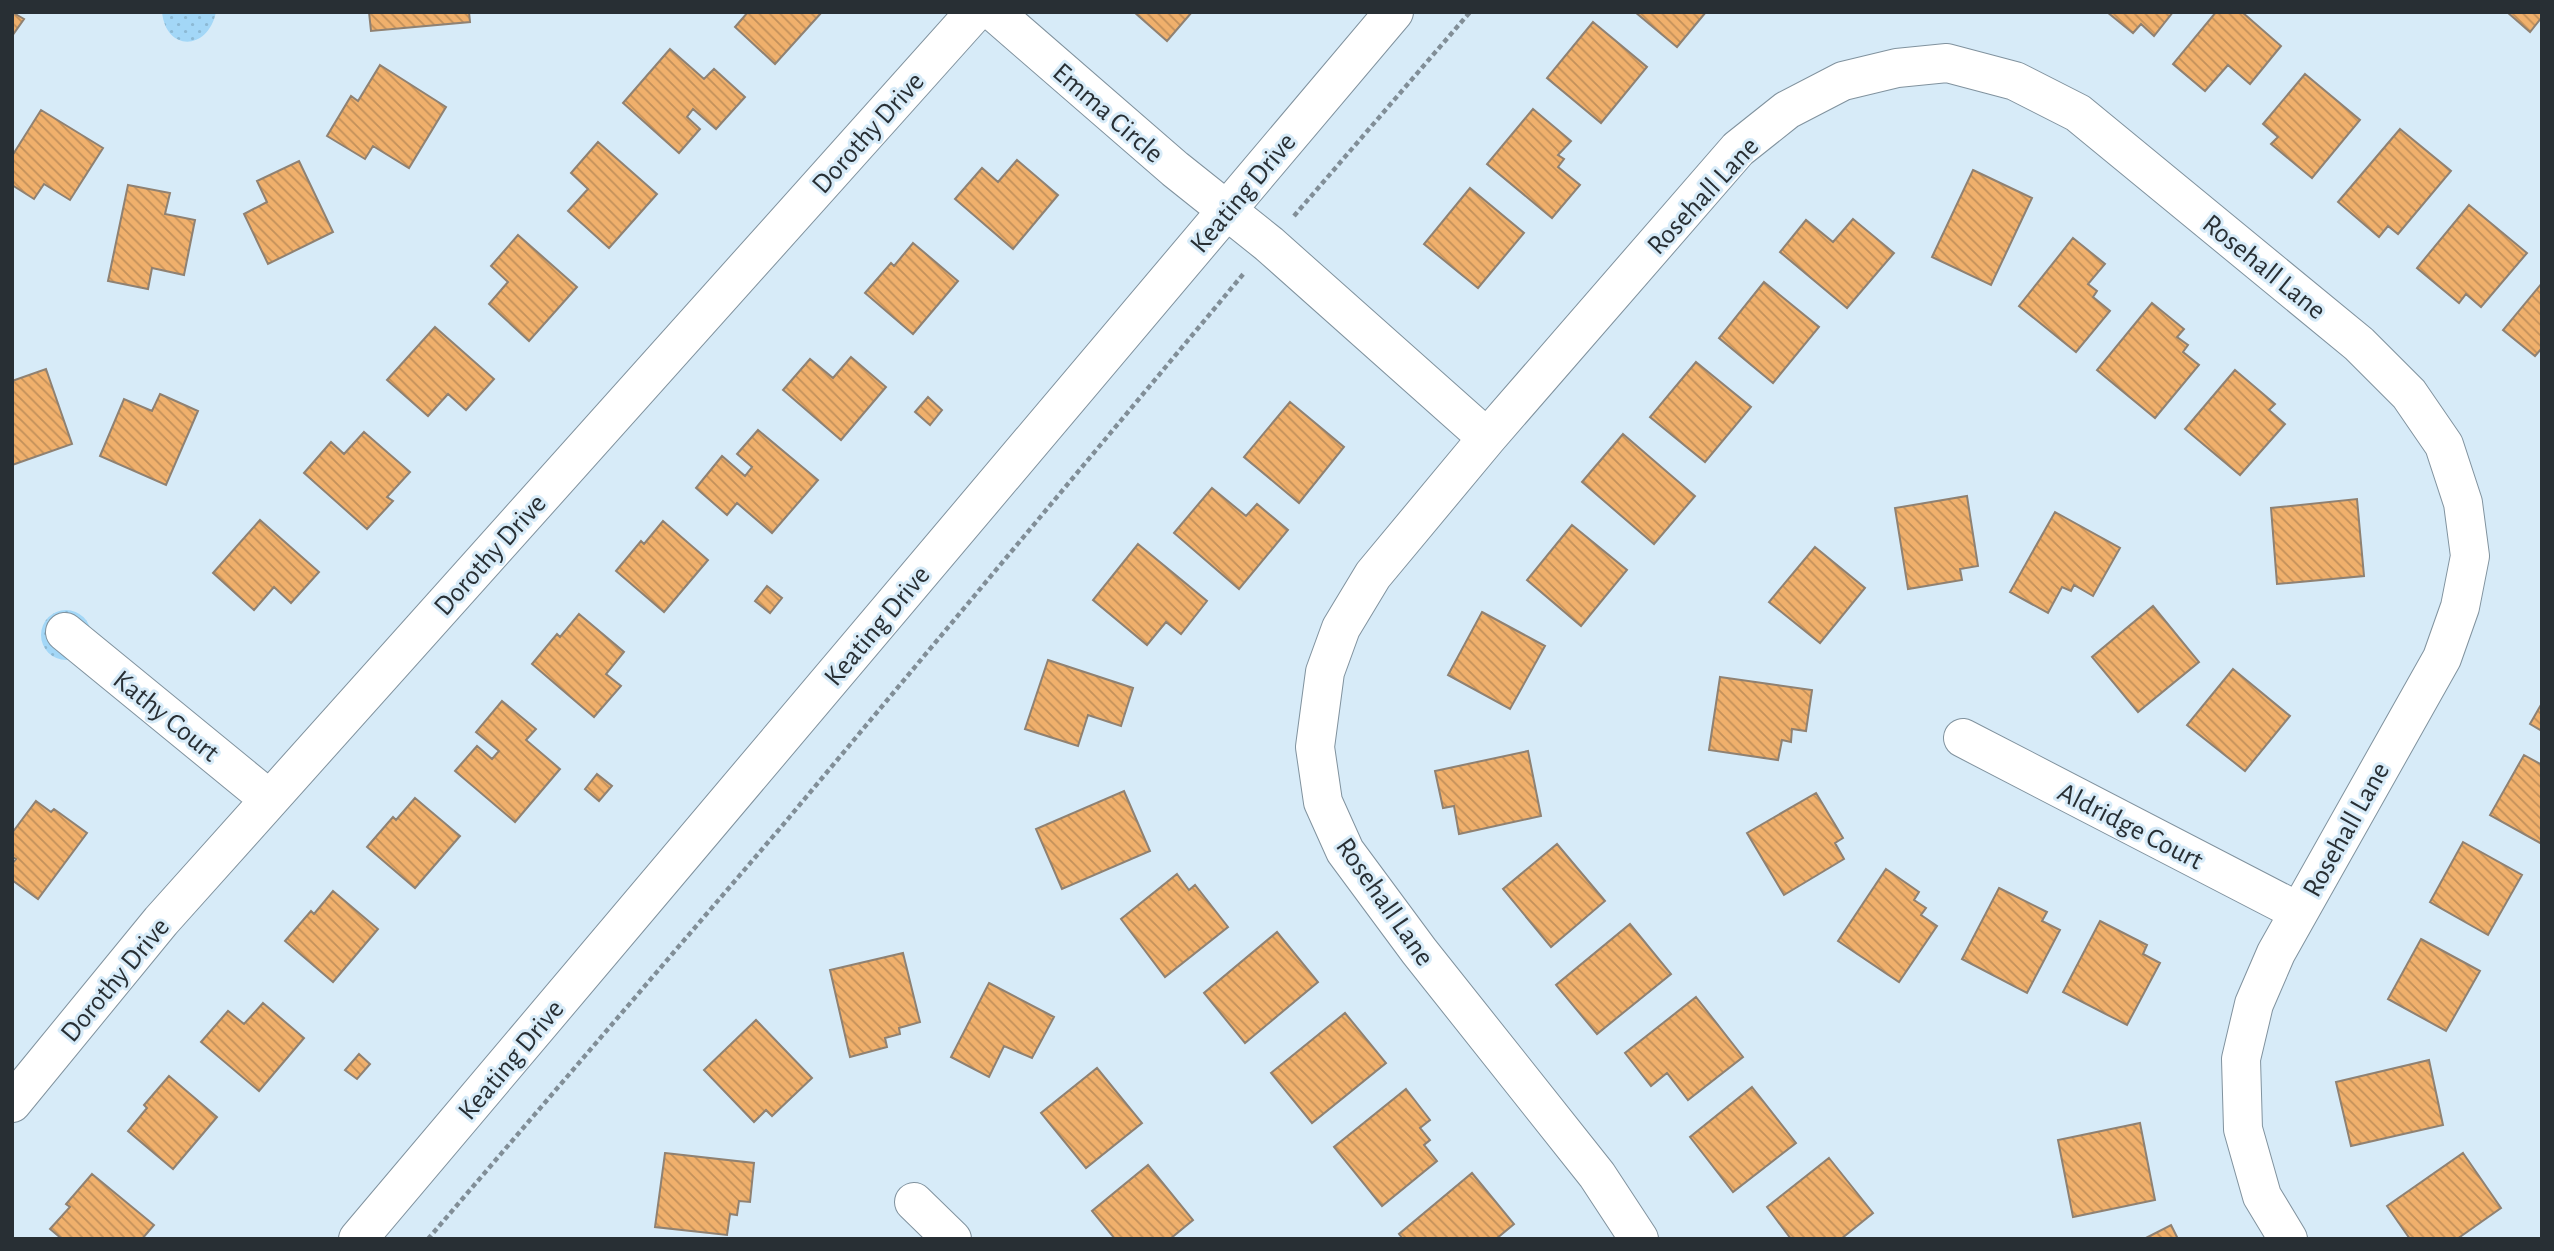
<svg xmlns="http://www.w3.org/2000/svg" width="2554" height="1251" font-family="'Alegreya Sans',sans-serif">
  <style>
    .grass { fill: url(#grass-dots) }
    .building { fill: url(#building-back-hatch); stroke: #8f8172; stroke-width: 2 }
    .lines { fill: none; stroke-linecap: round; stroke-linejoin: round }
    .minor-casing { stroke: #80929e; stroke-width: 40 }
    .path { stroke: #818e97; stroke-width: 4.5; stroke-dasharray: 5 3.5; stroke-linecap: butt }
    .minor { stroke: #fff; stroke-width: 38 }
    .labels { text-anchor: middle; stroke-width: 6; stroke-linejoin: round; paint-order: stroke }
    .street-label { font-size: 28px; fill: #282f34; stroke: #d7ebf8 }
  </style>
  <defs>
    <pattern id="grass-dots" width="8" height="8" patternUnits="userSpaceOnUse" patternTransform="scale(1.75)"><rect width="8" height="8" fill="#a3d7f7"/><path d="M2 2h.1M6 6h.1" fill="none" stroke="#8cb9d4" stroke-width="1.8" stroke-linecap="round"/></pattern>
    <pattern id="building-back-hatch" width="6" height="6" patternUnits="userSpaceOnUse" patternTransform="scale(1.75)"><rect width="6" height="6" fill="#f0b06c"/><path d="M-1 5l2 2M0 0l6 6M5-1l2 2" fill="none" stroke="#c2905a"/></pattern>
  </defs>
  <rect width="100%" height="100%" fill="#d7ebf8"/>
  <path class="grass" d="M162,12h54c-8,39 -50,40 -54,0z
    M41 635a25 25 0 1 1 50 0a25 25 0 1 1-50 0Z"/>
  <path class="building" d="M12,12l12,7 -12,17z
    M369,12h100l1,10 -99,9z
    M748,12h74l-47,52 -40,-37z
    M1134,12h58l-25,29z
    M1635,12h71l-29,35z
    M2107,12h66l-19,24 -13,-12 -8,9z
    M2216,12h26l39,34 -31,38 -22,-19 -23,26 -32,-27z
    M2507,12h35v5l-12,15z
    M1593,22l54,45 -46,56 -54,-45z
    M670,49l34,30 10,-10 31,28 -29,32 -23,-20 -6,8 13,12 -21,24 -56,-50z
    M380,65l66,42 -37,61 -36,-22 -8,13 -38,-23 24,-40 7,5z
    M2305,74l55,46 -48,58 -41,-34 7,-7 -15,-13z
    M1533,109l38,32 -13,14 6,4 -6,8 22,18 -28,33 -65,-54z
    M41,110l62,38 -33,52 -26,-16 -10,15 -22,-14v-29z
    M2400,129l51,42 -53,63 -10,-8 -9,11 -41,-35z
    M598,142l59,52 -48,54 -41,-37 20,-22 -17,-16z
    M1017,160l41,35 -45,54 -58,-50 27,-31 16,14z
    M299,161l34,71 -65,32 -24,-50 23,-12 -10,-21z
    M1973,170l59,28 -41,87 -59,-28z
    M128,185l42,8 -5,21 30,6 -11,55 -32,-7 -4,21 -40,-8z
    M1470,188l54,45 -46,55 -54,-44z
    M2469,205l58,48 -46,54 -15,-13 -7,9 -42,-35z
    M1853,219l41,34 -47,55 -67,-56 26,-32 27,22z
    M518,235l59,52 -48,54 -40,-37 19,-22 -17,-16z
    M2073,238l32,26 -17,20 9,7 -4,6 17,14 -34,41 -57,-46z
    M913,243l45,38 -45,53 -48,-41 26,-30 3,3z
    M1764,282l55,45 -46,56 -54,-45z
    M2542,283v65l-7,8 -32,-26z
    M2152,303l32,26 -7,8 11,8 -5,7 16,13 -44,53 -58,-48z
    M435,327l59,52 -28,31 -18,-16 -20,22 -41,-36z
    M851,357l35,30 -45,53 -58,-50 27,-31 23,19z
    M1696,362l55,45 -46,55 -55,-45z
    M46,369l26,75 -60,21v-84z
    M2235,370l40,34 -6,6 16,14 -45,51 -55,-46z
    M160,394l38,17 -32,74 -66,-29 24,-57 28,12z
    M928,397l14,13 -12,15 -15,-13z
    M1290,402l54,45 -45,56 -55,-46z
    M758,430l60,50 -46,53 -35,-30 -10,12 -31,-27 26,-32 23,20 7,-9 -15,-13z
    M364,432l46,40 -23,25 6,4 -26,28 -63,-56 27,-31 13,12z
    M1623,434l72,62 -41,48 -72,-62z
    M1212,488l34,28 11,-12 31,26 -49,59 -65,-56z
    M1967,496l11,70 -18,3 2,11 -54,9 -13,-81z
    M2357,499l7,77 -87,8 -6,-76z
    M2055,512l65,36 -27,48 -19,-11 -3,6 -9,-4 -14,26 -38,-21z
    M260,520l59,52 -28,31 -17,-16 -20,23 -41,-37z
    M663,521l45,39 -44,52 -48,-41 25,-30 3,3z
    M1572,525l55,45 -46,56 -54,-46z
    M1138,544l69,57 -26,33 -15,-12 -19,23 -54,-45z
    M1815,547l50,41 -45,55 -51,-41z
    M767,586l15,12 -12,15 -15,-12z
    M2153,606l46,56 -61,50 -46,-55z
    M1482,612l63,34 -35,63 -62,-34z
    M579,614l45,38 -18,22 15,12 -27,31 -62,-53 25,-30 3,3z
    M1048,660l85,28 -12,38 -33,-11 -10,31 -53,-17z
    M2233,669l57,47 -45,55 -58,-46z
    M1720,677l92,13 -6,41 -14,-2 -1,13 -9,-2 -4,20 -69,-10z
    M502,701l34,28 -10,11 34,29 -45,53 -60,-51 22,-25 15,13 7,-8 -23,-19z
    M2542,703v28l-12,-7z
    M1528,751l13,65 -82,18 -5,-28 -11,2 -8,-37z
    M2524,755l18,10v79l-52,-29z
    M597,774l15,12 -13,15 -14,-12z
    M1124,791l26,60 -88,38 -26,-60z
    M1816,793l27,45 -8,5 9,16 -60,36 -37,-62z
    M415,798l45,38 -45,52 -48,-41 26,-30 3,3z
    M36,801l15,11 3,-3 33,24 -49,66 -26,-19v-16l4,-5 -4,-2v-24z
    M2463,842l59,33 -34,60 -58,-33z
    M1557,844l48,57 -54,46 -48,-58z
    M1886,869l33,23 -5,8 12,8 -5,7 16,11 -38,56 -61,-41z
    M1177,874l12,16 6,-5 33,42 -63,50 -44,-58z
    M1999,888l48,24 -5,9 18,9 -33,63 -65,-34z
    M333,891l45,38 -45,53 -48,-41 26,-30 3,3z
    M2100,921l47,24 -4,9 17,9 -33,62 -64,-33z
    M1630,924l41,50 -74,60 -41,-49z
    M1277,932l41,50 -73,61 -41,-50z
    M2421,939l59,32 -34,60 -58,-32z
    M903,953l17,69 -21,6 1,6 -15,4 2,9 -37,10 -20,-87z
    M989,983l65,34 -22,41 -28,-12 -15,31 -38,-20z
    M1696,997l47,60 -55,43 -21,-27 -16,13 -26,-33z
    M263,1003l41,35 -45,53 -58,-49 27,-31 16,13z
    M1345,1013l41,50 -74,60 -41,-50z
    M756,1020l56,58 -40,38 -6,-6 -12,12 -50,-52z
    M359,1054l11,10 -13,15 -12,-9z
    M2429,1060l14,65 -92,21 -15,-64z
    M1097,1068l45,55 -56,45 -45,-55z
    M169,1076l48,41 -44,52 -45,-38 19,-23 -3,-3z
    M1752,1087l44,56 -63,49 -43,-55z
    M1406,1089l24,31 -10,8 10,12 -6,5 13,16 -55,45 -48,-59z
    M2140,1123l15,77 -82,17 -15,-77z
    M665,1153l89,10 -4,39 -11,-1 -2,14 -7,-1 -3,21 -72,-8z
    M2463,1153l38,55 -44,31h-47l-23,-33z
    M1829,1158l44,55 -32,26h-50l-24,-32z
    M1148,1165l45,55 -23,19h-55l-23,-28z
    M1472,1173l42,51 -18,15h-93l-4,-5z
    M92,1174l62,51 -12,14h-80l-12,-10 20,-22 -4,-3z
    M2171,1225l7,14h-34z"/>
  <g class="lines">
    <defs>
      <path id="minor" d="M994,12l181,157 94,75 218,194
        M65,632l204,167
        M1963,738l336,174
        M12,1103l149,-182 814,-909
        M914,1202l38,37
        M358,1239l1036,-1227
        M1639,1239l-42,-64 -178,-224 -74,-100 -22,-49 -8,-55 10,-75 16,-44 32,-53 114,-137 251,-289 49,-39 56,-29 54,-13 50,-5 68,18 63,32 281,231 50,50 35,51 19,58 7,53 -10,51 -18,51 -166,295 -22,51 -13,55 2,70 19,67 26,43"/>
    </defs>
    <use href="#minor" class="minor-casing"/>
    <path class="path" d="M1294,216l176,-204
      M428,1239l354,-413 463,-554"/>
    <use href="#minor" class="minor"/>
  </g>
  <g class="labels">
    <g class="street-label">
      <text transform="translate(1109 112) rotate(41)" y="10">Emma Circle</text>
      <text transform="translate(867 132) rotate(-48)" y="10">Dorothy Drive</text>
      <text transform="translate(1242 192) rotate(-50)" y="10">Keating Drive</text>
      <text transform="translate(1702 195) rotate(-47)" y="10">Rosehall Lane</text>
      <text transform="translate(2265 266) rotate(39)" y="10">Rosehall Lane</text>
      <text transform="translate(489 554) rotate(-48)" y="10">Dorothy Drive</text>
      <text transform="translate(876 625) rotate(-50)" y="10">Keating Drive</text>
      <text transform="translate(167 715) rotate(39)" y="10">Kathy Court</text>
      <text transform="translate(2131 825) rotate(27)" y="10">Aldridge Court</text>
      <text transform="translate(2345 829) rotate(-61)" y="10">Rosehall Lane</text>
      <text transform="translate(1386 901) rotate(55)" y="10">Rosehall Lane</text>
      <text transform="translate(114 979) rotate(-50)" y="10">Dorothy Drive</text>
      <text transform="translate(510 1059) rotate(-50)" y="10">Keating Drive</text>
    </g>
  </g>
  <rect width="2554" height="1251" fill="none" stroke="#282f34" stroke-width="28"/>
</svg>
